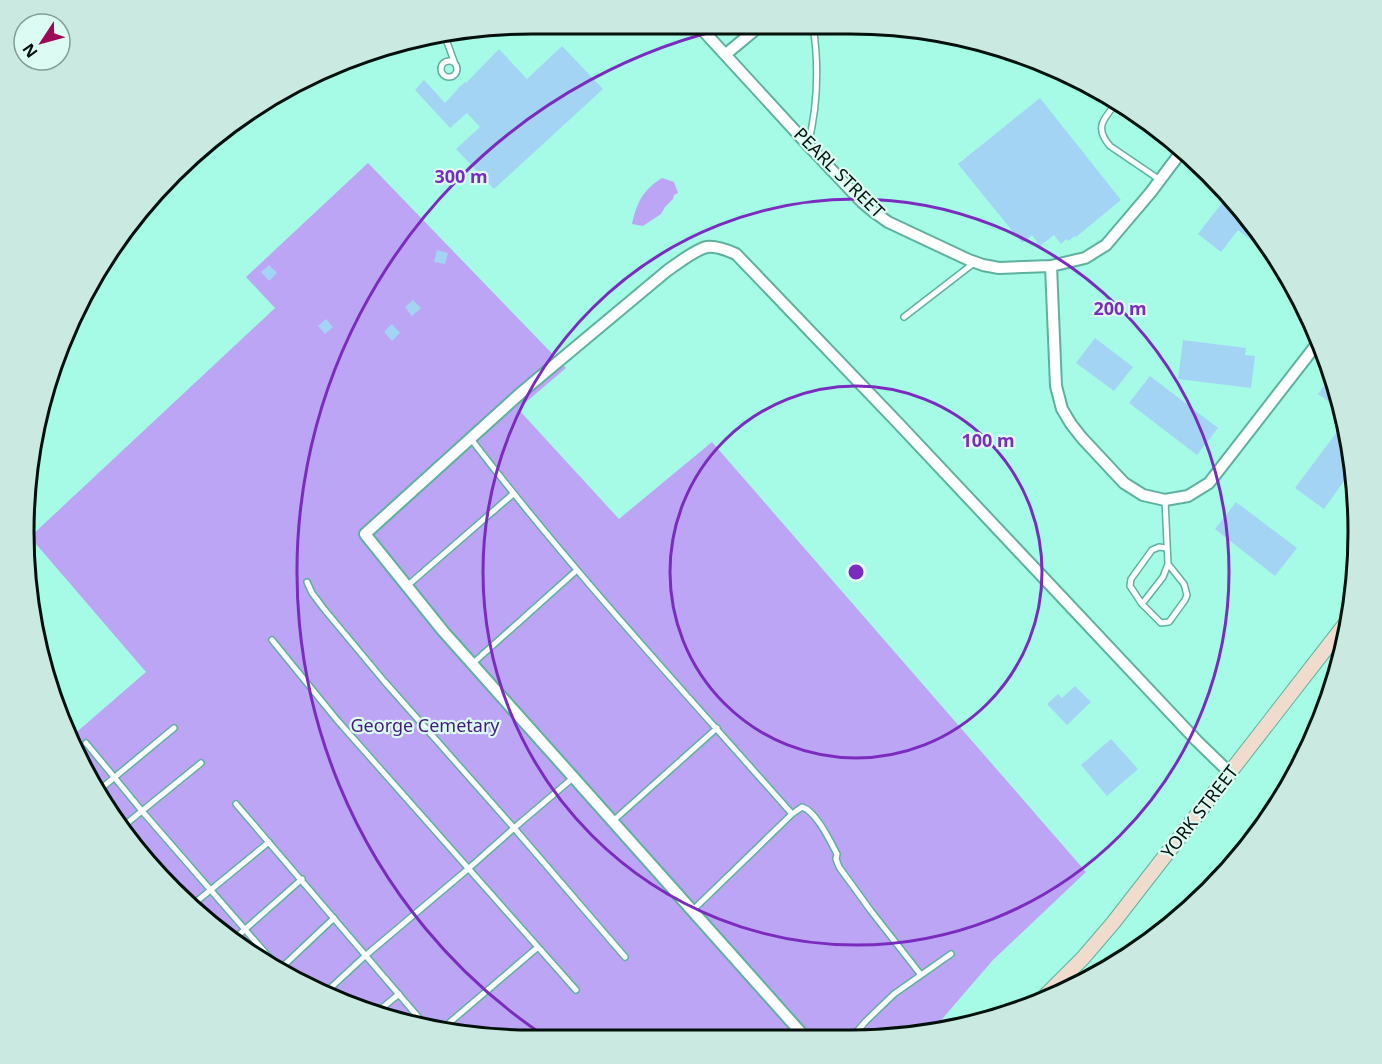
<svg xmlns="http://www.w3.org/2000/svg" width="1382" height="1064" font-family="'Noto Sans',sans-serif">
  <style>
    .green { fill: #bca5f4 }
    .building { fill: #a4d4f3 }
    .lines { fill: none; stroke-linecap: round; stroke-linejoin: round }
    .service-casing { stroke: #5db19e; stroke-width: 8 }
    .minor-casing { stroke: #5db19e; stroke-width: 14 }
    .secondary-casing { stroke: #5db19e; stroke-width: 16 }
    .service { stroke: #fff; stroke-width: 5 }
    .minor { stroke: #fff; stroke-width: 10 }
    .secondary { stroke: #f0dccd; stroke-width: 14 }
    .ring { fill: none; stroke: #7b2cbf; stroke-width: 3 }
    .labels { text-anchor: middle; stroke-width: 4.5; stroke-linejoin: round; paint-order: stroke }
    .street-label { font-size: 18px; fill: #00100b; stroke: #dcfcf3 }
    .park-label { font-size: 18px; fill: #451a7e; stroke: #dcfcf3 }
    .rim { fill: none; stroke: #00100b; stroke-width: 3 }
    .centre { fill: #7b2cbf; stroke: #dcfcf3; stroke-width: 3 }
    .ring-label { font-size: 18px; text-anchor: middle; font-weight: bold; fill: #7b2cbf; stroke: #dcfcf3; stroke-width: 4.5; stroke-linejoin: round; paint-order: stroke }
  </style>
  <rect width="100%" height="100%" fill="#a5fbe6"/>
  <path class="green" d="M368,163l198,205 -48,41 101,110 93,-77 374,430 -93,88 -63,73 -14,3h-451l-127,-35 -88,-46 -77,-64 -64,-77 -38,-77 75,-65 -116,-135 245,-229 -29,-31z
    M662,178l12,4 4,11 -4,2 -1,4 -8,8 -4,7 -18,12 -11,-2c5,-22 11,-34 30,-46z"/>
  <path class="building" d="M562,46l41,43 -109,100 -38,-40 24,-22 -13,-14 -17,15 -35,-38 9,-10 21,23 13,-14v-1l7,-6 1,1 33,-34 28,30z
    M1040,98l81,102 -45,37 -1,-1 -7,5 -2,-2 -5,5 -7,-9 -14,11 -8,-11 -10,8 -64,-79z
    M1225,199l47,51 -3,4 -31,-24 -17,22 -23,-18z
    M437,250l11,3 -3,11 -11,-2z
    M269,265l8,8 -8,8 -8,-9z
    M413,300l8,8 -9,8 -7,-9z
    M326,319l7,8 -8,7 -7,-8z
    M392,324l8,9 -8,8 -8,-9z
    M1095,338l38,29 -19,24 -38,-28z
    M1183,340l63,8 -1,7 10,1 -4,32 -73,-9z
    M1150,376l68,52 -21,27 -68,-52z
    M1331,376l2,7 9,28 -24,-17z
    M1345,421l3,12 4,37 -28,39 -29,-21z
    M1236,502l61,46 -22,28 -60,-47z
    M1075,686l16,16 -24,23 -20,-21 11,-10 4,4z
    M1111,739l27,30 -31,27 -26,-31z"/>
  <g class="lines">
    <defs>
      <path id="service" d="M442,36l5,6 8,22
        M441 69a8 8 0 1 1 16 0a8 8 0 1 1-16 0Z
        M1115,105c-13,15 -20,24 -5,41l50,34
        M808,145c10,-40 11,-80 5,-120
        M904,317l70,-54
        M471,439c100,131 212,251 321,375l10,-7c14,4 28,34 35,47l-1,5 3,8 32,44 50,64
        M1167,548l-8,-1 -7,3 -21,29 -1,7 12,18 19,19 8,-1 16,-22 2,-5 -3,-11 -16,-20
        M307,582l5,11 12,16 60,72 130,147 111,129
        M407,586l106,-92
        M1142,604l21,-27 5,-13 -3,-64
        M272,640l65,80 239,270
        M472,664l105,-94
        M86,743l56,68 139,160
        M98,791l76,-63
        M236,804l189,221
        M613,821l104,-93
        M121,828l80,-65
        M191,906l78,-64
        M693,910l99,-96
        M233,940l69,-61
        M279,970l55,-52
        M324,994l41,-38 103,-87 46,-41 60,-51
        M377,1012l22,-18
        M442,1029l96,-82
        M853,1036l13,-15 28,-27 57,-40"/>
      <path id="minor" d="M698,25l110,120 54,57 12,10 14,10 81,38 14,5 16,3 52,-2 34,-8 21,-13 45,-53 30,-40
        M726,54l35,-29
        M1051,266l5,120 6,23 9,15 11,14 42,45 19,12 22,5 23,-4 21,-13 111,-143
        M804,1036l-361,-405 -78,-97 158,-143 145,-121c9,-6 28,-21 39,-23 9,-1 20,3 29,7l161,168 300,319 34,33"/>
      <path id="secondary" d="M1043,998l40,-40 30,-35 236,-304"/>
    </defs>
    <use href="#service" class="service-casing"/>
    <use href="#minor" class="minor-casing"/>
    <use href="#secondary" class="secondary-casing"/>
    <use href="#service" class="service"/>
    <use href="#minor" class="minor"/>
    <use href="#secondary" class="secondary"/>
  </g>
  <g class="ring">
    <circle cx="856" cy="572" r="186"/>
    <circle cx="856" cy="572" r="373"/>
    <path d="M543 1035A559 559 0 0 1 740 25"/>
  </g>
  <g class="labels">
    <g class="street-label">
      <text transform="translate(839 173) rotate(45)" y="6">PEARL STREET</text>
      <text transform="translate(1200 812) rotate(-52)" y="6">YORK STREET</text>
    </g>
    <g class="park-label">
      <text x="425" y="732">George Cemetary</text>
    </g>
  </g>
  <path d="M0 0H1382V1064H0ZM532 34H850A498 498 0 0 1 1348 532V532A498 498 0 0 1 850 1030H532A498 498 0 0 1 34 532V532A498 498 0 0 1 532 34Z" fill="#cae9e0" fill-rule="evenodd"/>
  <path class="rim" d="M532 34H850A498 498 0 0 1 1348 532V532A498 498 0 0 1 850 1030H532A498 498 0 0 1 34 532V532A498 498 0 0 1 532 34Z"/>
  <circle cx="856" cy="572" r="9" class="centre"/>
  <g class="ring-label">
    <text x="461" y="183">300 m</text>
    <text x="1120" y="315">200 m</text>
    <text x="988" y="447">100 m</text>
  </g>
  <g transform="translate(42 42) rotate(234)"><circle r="28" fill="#dcfcf3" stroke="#849e96" stroke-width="1.5"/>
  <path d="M0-4.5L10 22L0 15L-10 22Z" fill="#9b0957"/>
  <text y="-9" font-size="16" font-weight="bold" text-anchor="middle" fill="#00100b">N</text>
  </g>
</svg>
